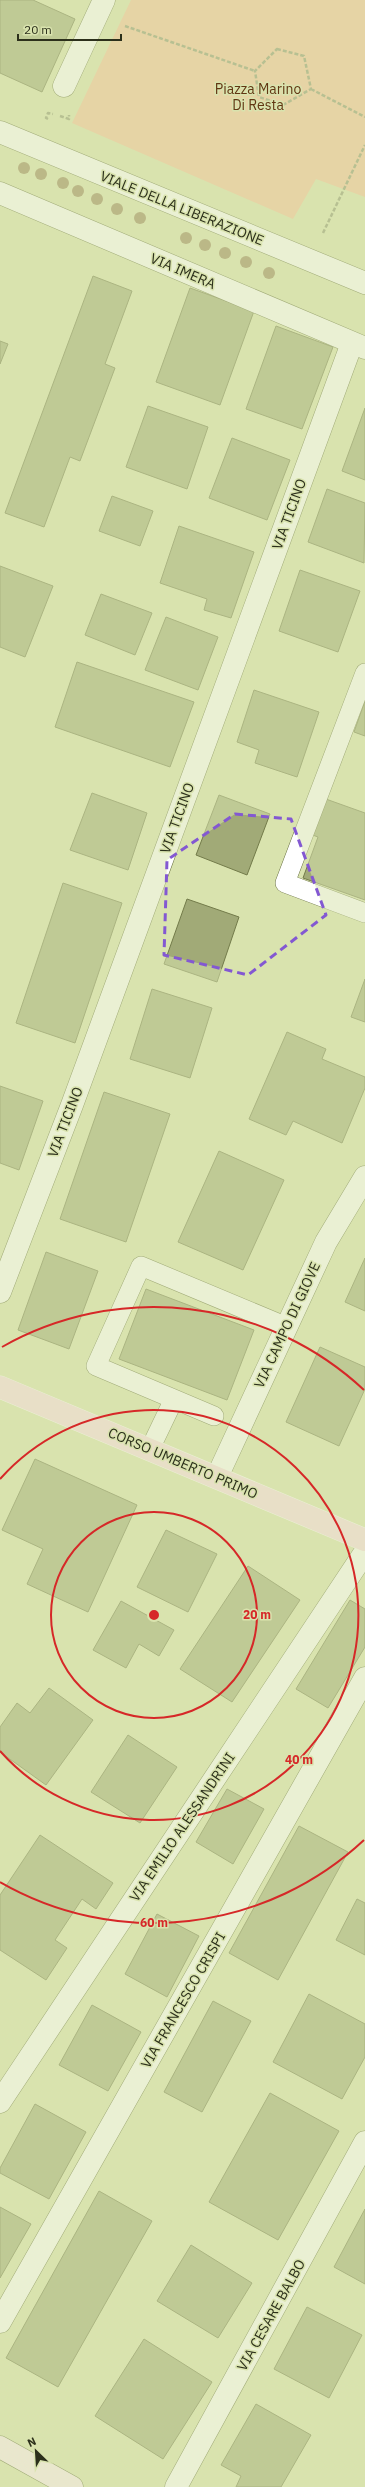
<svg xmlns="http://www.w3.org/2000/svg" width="365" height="2487" font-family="'IBM Plex Sans',sans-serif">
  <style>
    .green { fill: #f6c09a }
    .building { fill: #a1aa77; stroke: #737b4a }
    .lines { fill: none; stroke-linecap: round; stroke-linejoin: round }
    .lane-casing { stroke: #606837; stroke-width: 20 }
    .street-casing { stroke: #606837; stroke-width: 23 }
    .secondary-casing { stroke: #606837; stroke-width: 23 }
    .primary-casing { stroke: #fff; stroke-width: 23 }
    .path { stroke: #8f966f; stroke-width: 2.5; stroke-dasharray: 4 2; stroke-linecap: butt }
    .lane { stroke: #fff; stroke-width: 19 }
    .street { stroke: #fff; stroke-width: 22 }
    .secondary { stroke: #fdecf2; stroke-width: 22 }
    .primary { stroke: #fad9e5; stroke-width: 22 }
    .tree { fill: #988458 }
    .marked { fill: none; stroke: #8358d2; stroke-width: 3; stroke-dasharray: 8 5; stroke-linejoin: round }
    .ring { fill: none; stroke: #d62828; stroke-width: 2 }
    .labels { text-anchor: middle; stroke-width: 3; stroke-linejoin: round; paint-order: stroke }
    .park-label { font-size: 14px; fill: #623612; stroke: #d9e3ae }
    .street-label { font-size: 14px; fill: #2c301b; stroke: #d9e3ae }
    .centre { fill: #d62828; stroke: #d9e3ae; stroke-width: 2 }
    .ring-label { font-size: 12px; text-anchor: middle; font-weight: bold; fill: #d62828; stroke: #d9e3ae; stroke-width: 3; stroke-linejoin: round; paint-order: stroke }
  </style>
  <rect width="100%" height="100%" fill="#d9e3ae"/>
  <path class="green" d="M131,0h234v197l-49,-18 -23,40 -221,-96z"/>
  <path class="building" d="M0,0h33l42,19 -33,73 -42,-19z
    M93,276l39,15 -27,73 10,4 -35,93 -10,-4 -26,70 -39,-14z
    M190,288l64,23 -34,94 -64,-23z
    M276,326l57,21 -31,82 -56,-20z
    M0,341l8,3 -8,20z
    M148,406l60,21 -21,62 -61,-22z
    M365,408v72l-23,-9z
    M232,438l58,22 -23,60 -58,-22z
    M327,489l38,14 -1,60 -56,-21z
    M112,496l41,15 -13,35 -41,-15z
    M179,526l75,26 -23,66 -27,-8 3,-11 -47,-16z
    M0,566l53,20 -28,71 -25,-10z
    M300,570l60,21 -22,61 -59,-21z
    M101,594l51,19 -17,42 -50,-20z
    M166,617l52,20 -20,53 -53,-20z
    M77,662l117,40 -24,65 -115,-40z
    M254,690l65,22 -22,65 -42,-14 4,-13 -22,-8z
    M365,701v35l-11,-4z
    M92,793l55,20 -19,57 -58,-20z
    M219,795l51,19 -23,61 -51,-20z
    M323,798l42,15v87l-62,-22 15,-41 -8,-3z
    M63,883l59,20 -47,140 -59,-20z
    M187,899l52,18 -22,65 -53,-18z
    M365,979v43l-14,-5z
    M152,989l60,19 -22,70 -60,-19z
    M287,1032l39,17 -4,10 43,18v11l-23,55 -49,-22 -7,14 -37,-16z
    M0,1086l43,15 -24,69 -19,-7z
    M104,1092l66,22 -44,128 -66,-23z
    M219,1151l65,29 -41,90 -65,-28z
    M46,1252l52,19 -29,78 -51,-19z
    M365,1258v53l-20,-9z
    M146,1289l108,41 -27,70 -108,-41z
    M320,1347l45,20v22l-26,57 -53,-24z
    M35,1459l102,46 -49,107 -61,-28 16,-35 -41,-19z
    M166,1530l51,24 -29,58 -51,-25z
    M248,1566l52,34 -68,102 -52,-33z
    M350,1600l15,9v38l-37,61 -32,-19z
    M121,1601l53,29 -15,26 -20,-12 -13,24 -33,-18z
    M49,1688l44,32 -47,65 -46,-33v-25l17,-24 13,10z
    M128,1735l49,32 -37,56 -49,-31z
    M227,1789l37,20 -31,55 -37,-22z
    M299,1826l49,26 -70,128 -49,-27z
    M40,1835l73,48 -17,26 -14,-10 -27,41 12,8 -21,32 -46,-30v-55z
    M357,1899l8,4v52l-29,-15z
    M157,1914l42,22 -32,61 -42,-23z
    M309,1994l56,30v33l-23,42 -69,-37z
    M213,2001l38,20 -49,91 -38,-20z
    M92,2005l49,27 -33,59 -49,-26z
    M270,2093l69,38 -61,109 -69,-38z
    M35,2104l51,28 -37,67 -49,-26v-5z
    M99,2191l53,30 -94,166 -52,-29z
    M0,2207l31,17 -31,54z
    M365,2209v75l-31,-17z
    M191,2245l61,38 -34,55 -61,-37z
    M307,2307l55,28 -33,63 -55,-29z
    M144,2339l68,43 -49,77 -68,-43z
    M256,2404l55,31 -30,52h-45l5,-11 -20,-11z"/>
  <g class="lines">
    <defs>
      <path id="lane" d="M365,673l-80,210 80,30
        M214,1416l-118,-50 45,-100 146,61
        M150,1449l24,-50"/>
      <path id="street" d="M64,86l40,-86
        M0,132l365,151
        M0,193l365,155
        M0,1292l72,-187 280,-762
        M217,1477l109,-235 39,-65
        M0,2102l365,-550
        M0,2322l365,-644
        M176,2487l189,-345"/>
      <path id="secondary" d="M0,2447l72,40"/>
      <path id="primary" d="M0,1387l365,153"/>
    </defs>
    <use href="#lane" class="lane-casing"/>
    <use href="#street" class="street-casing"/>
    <use href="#secondary" class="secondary-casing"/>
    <use href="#primary" class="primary-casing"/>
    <path class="path" d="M125,26l130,45
      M277,49l27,7 7,33 -28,16 -24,-8 -4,-26z
      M311,89l54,28
      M60,116l9,3v-4
      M48,119l-2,-1 2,-5 5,1
      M323,233l42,-88"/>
    <use href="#lane" class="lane"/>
    <use href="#street" class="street"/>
    <use href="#secondary" class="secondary"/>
    <use href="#primary" class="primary"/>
  </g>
  <g class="tree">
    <circle cx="24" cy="168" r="6"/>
    <circle cx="41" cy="174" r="6"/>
    <circle cx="63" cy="183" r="6"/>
    <circle cx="78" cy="191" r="6"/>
    <circle cx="97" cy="199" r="6"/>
    <circle cx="117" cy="209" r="6"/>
    <circle cx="140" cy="218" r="6"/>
    <circle cx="186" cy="238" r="6"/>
    <circle cx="205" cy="245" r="6"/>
    <circle cx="225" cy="253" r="6"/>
    <circle cx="246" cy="262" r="6"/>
    <circle cx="269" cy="273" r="6"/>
  </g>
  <path d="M0 0H365V2487H0ZM235,814l56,5 35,96 -78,60 -84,-20 3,-95z" fill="#d9e3ae" fill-opacity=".55" fill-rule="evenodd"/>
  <path class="marked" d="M235,814l56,5 35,96 -78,60 -84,-20 3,-95z"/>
  <g class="ring">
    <circle cx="154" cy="1615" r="103"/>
    <path d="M0 1479A205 205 0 1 1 0 1751"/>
    <path d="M364 1840A308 308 0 0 1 0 1882M2 1347A308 308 0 0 1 364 1390"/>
  </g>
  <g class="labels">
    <g class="park-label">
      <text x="258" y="94">Piazza Marino<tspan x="258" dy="16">Di Resta</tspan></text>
    </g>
    <g class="street-label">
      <text transform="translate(182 208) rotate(22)" y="5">VIALE DELLA LIBERAZIONE</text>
      <text transform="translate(183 271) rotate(23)" y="5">VIA IMERA</text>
      <text transform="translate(289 514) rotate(-70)" y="5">VIA TICINO</text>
      <text transform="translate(177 818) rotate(-70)" y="5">VIA TICINO</text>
      <text transform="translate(65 1122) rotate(-69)" y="5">VIA TICINO</text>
      <text transform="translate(287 1325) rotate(-65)" y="5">VIA CAMPO DI GIOVE</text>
      <text transform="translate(183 1463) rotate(23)" y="5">CORSO UMBERTO PRIMO</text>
      <text transform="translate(182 1827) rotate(-56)" y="5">VIA EMILIO ALESSANDRINI</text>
      <text transform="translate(183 2000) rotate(-60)" y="5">VIA FRANCESCO CRISPI</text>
      <text transform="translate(271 2315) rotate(-61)" y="5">VIA CESARE BALBO</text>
    </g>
  </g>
  <circle cx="154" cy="1615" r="6" class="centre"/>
  <g class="ring-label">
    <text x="257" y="1619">20 m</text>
    <text x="299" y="1764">40 m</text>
    <text x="154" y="1927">60 m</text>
  </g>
  <g transform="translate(36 2451) rotate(335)" stroke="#d9e3ae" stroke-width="3" paint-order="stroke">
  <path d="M0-3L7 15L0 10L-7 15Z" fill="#2c301b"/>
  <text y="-6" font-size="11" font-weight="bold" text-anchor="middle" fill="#2c301b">N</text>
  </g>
  <path d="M18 34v6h103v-6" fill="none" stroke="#2c301b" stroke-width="2"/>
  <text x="24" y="34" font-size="12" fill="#2c301b" stroke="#d9e3ae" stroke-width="3" paint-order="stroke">20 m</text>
</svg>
